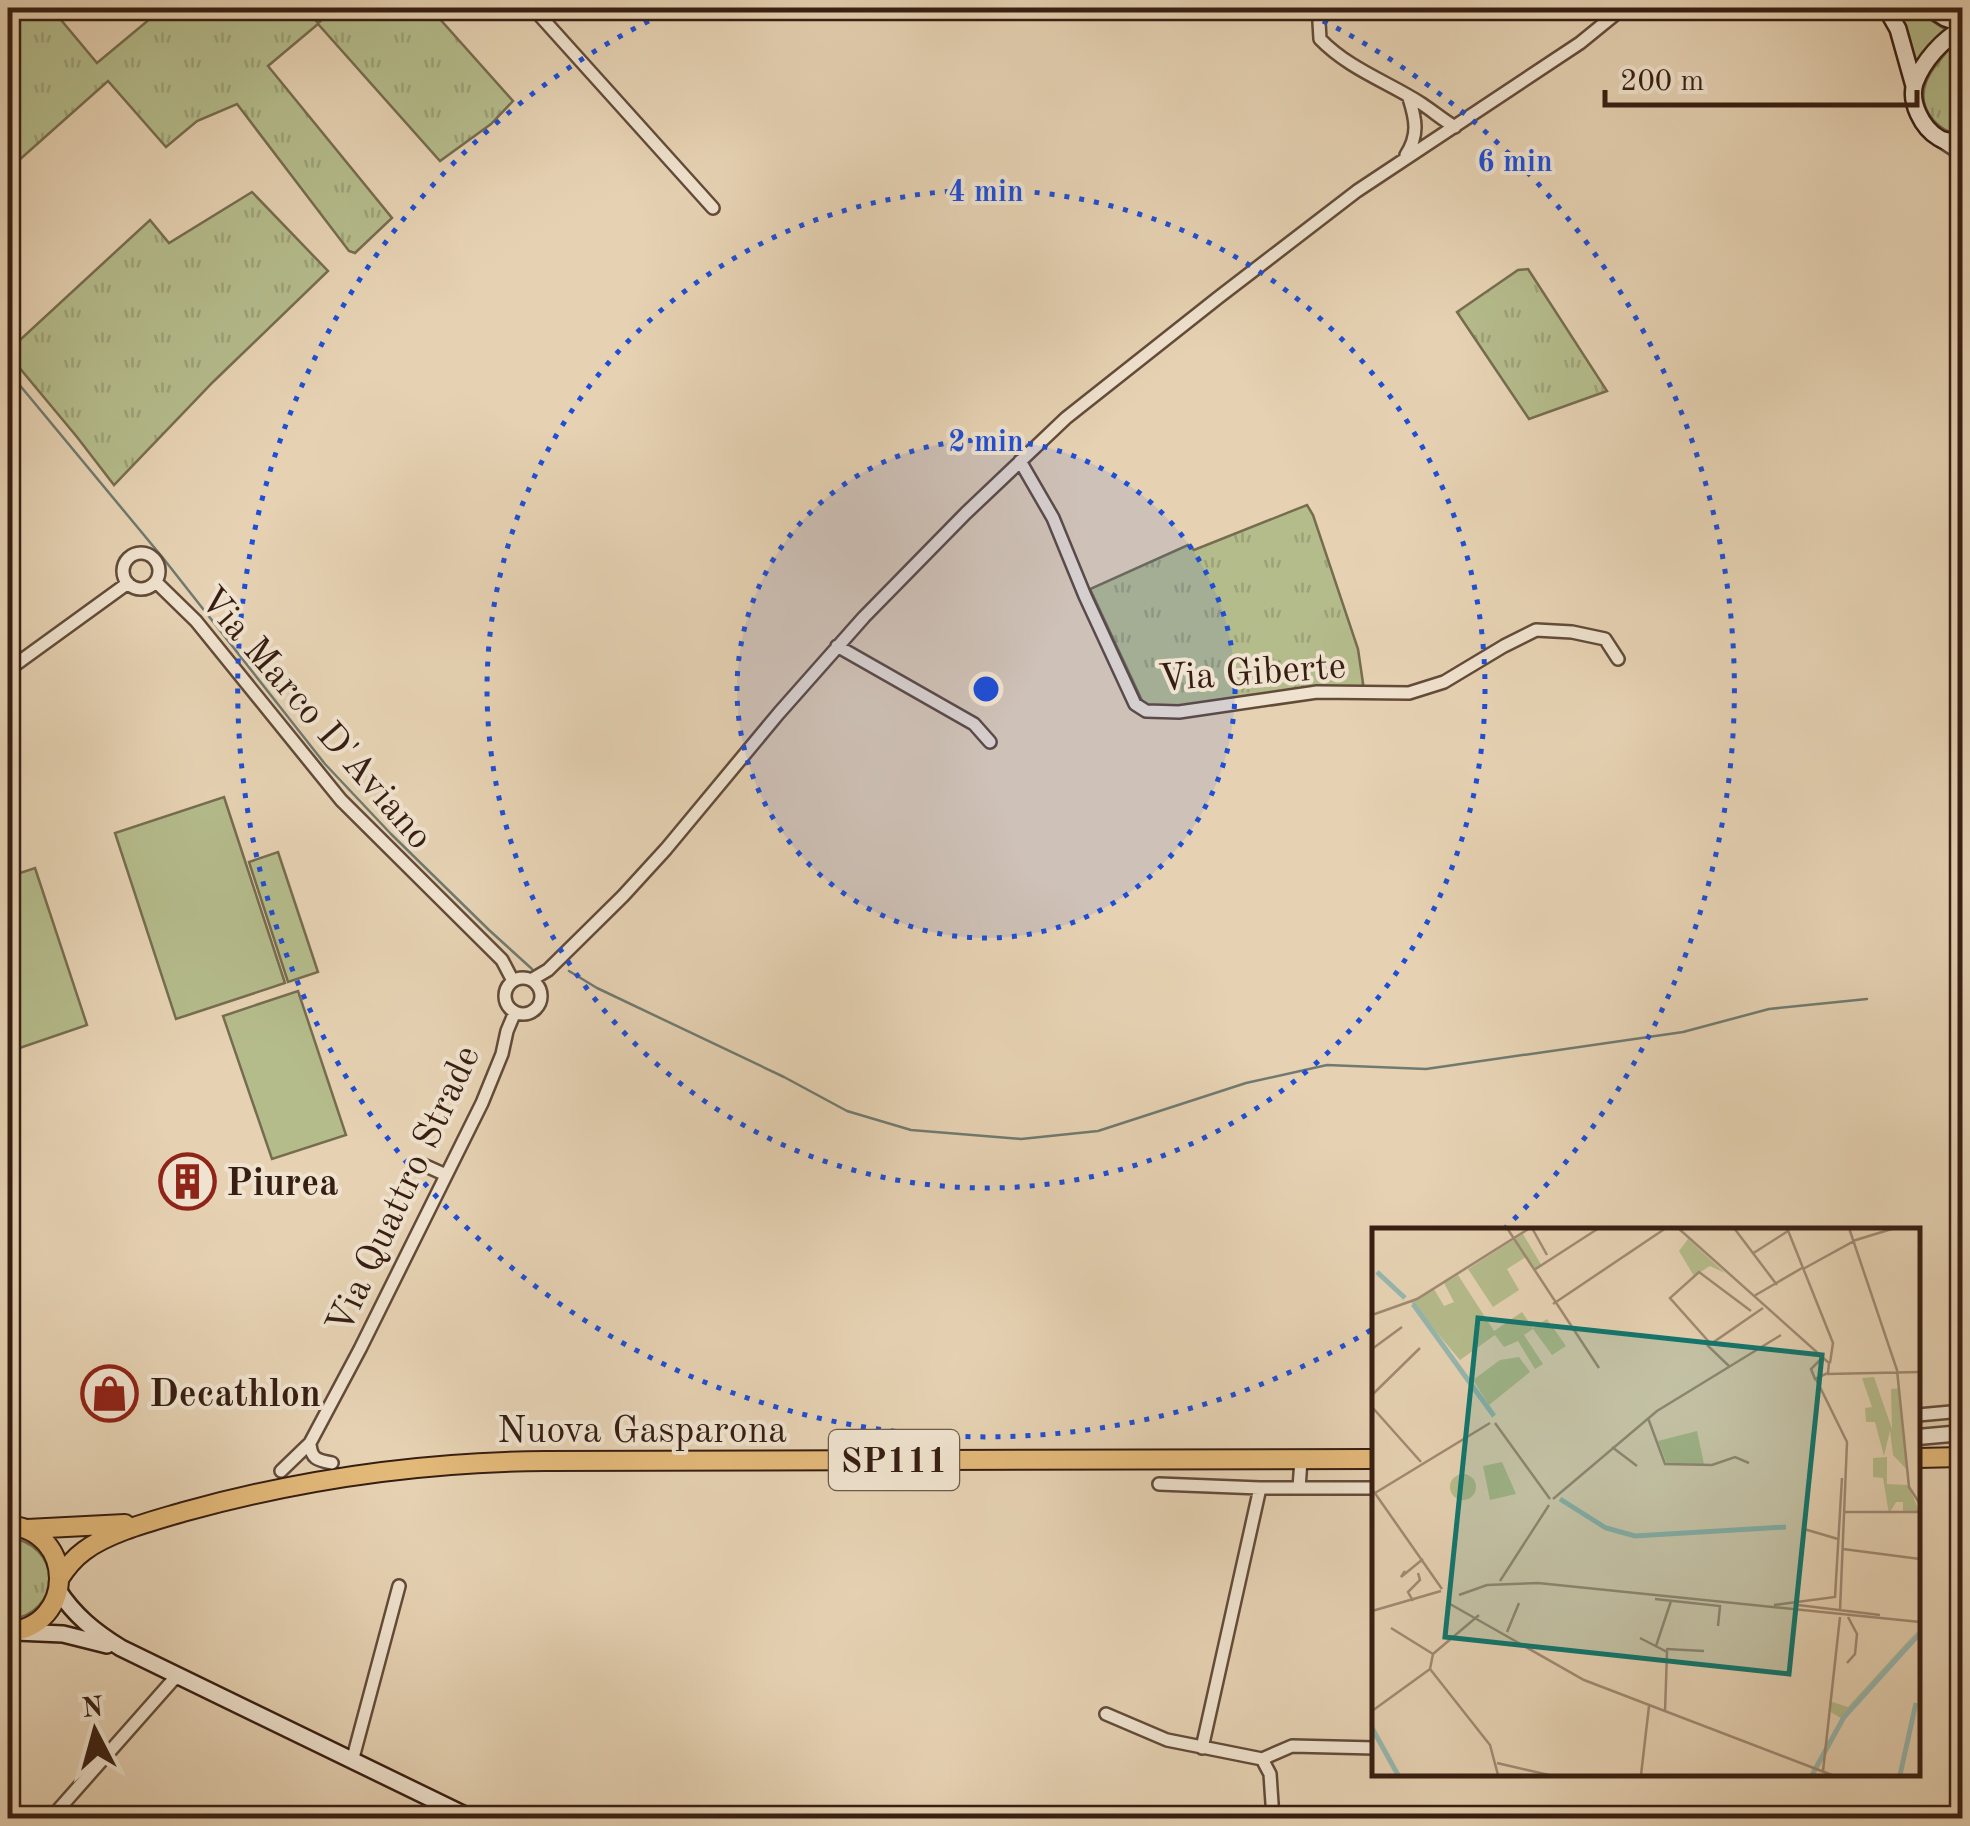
<svg xmlns="http://www.w3.org/2000/svg" width="1970" height="1826" font-family="'Old Standard TT',serif">
  <style>
    .grass { fill: url(#grass-tufts); stroke: #766d4f; stroke-width: 2.5 }
    .pitch { fill: #b5bc8c; stroke: #766d4f; stroke-width: 2.5 }
    .lines { fill: none; stroke-linecap: round; stroke-linejoin: round }
    .stream { stroke: #707a70; stroke-width: 2.5 }
    .minor-casing { stroke: #634b3a; stroke-width: 16 }
    .tertiary-casing { stroke: #634b3a; stroke-width: 19 }
    .secondary-casing { stroke: #371e12; stroke-width: 20 }
    .primary-casing { stroke: #371e12; stroke-width: 22 }
    .minor { stroke: #efe2ce; stroke-width: 11 }
    .tertiary { stroke: #efe2ce; stroke-width: 14 }
    .secondary { stroke: #efe2ce; stroke-width: 15 }
    .primary { stroke: #e3b97a; stroke-width: 18 }
    .ring { fill: none; stroke: #1d4ed8; stroke-width: 5; stroke-dasharray: 5 10 }
    .labels { text-anchor: middle; stroke-width: 8; stroke-linejoin: round; paint-order: stroke }
    .shield { fill: #efe2ce; stroke: #6e594a; stroke-width: 2.5 }
    .shield-label { font-size: 35px; font-weight: bold; fill: #371e12 }
    .street-label { font-size: 38px; fill: #371e12; stroke: #efe2ce }
    .poi-label { font-size: 38px; font-weight: bold; fill: #371e12; stroke: #efe2ce; text-anchor: start }
    .inset-river { fill: none; stroke: #96b7af; stroke-width: 5 }
    .inset-road { fill: none; stroke: #a08a73; stroke-width: 2.5 }
    .view { fill: #0f766e; fill-opacity: 0.15; stroke: #0f766e; stroke-width: 5 }
    .inset-edge { fill: none; stroke: #371e12; stroke-width: 5 }
    .centre { fill: #1d4ed8; stroke: #efe2ce; stroke-width: 5 }
    .ring-label { font-size: 30px; text-anchor: middle; font-weight: bold; fill: #1d4ed8; stroke: #efe2ce; stroke-width: 8; stroke-linejoin: round; paint-order: stroke }
  </style>
  <defs>
    <pattern id="grass-tufts" width="24" height="20" patternUnits="userSpaceOnUse" patternTransform="scale(2.5)"><rect width="24" height="20" fill="#b5bc8c"/><path d="M3 7l-1-3M5 7V3M7 7l1-3M15 17l-1-3M17 17v-4M19 17l1-3" fill="none" stroke="#9ca178"/></pattern>
  </defs>
  <rect width="100%" height="100%" fill="#e6d2b3"/>
  <filter id="stains"><feTurbulence type="fractalNoise" baseFrequency=".002" numOctaves="4"/><feColorMatrix values="0 0 0 0 .2 0 0 0 0 .09 0 0 0 0 .02 0 0 0 .5 -.17"/></filter>
  <radialGradient id="worn" r=".72"><stop offset=".6" stop-color="#630" stop-opacity="0"/><stop offset="1" stop-color="#630" stop-opacity=".3"/></radialGradient>
  <path class="grass" d="M8,8h43l46,55 66,-55h142l13,15 19,-15h93l83,93 -22,23 -51,37 -122,-137 -50,42 124,152 -37,35 -6,-2 -112,-147 -40,17 -31,26 -58,-66 -100,89z
    M1889,8h24l33,22 -28,38 -16,-43z
    M1962,37v98c-24,-2 -46,-27 -36,-53 5,-14 25,-36 36,-45z
    M252,192l76,79 -115,111 -99,103 -37,-48 -69,-83v-3l142,-131 19,23z
    M1528,269l79,122 -78,28 -72,-107 61,-42z
    M1307,505l6,10 45,134 6,41 -205,24 -15,-9 -54,-116 98,-44 6,5z
    M8,1538c55,4 55,77 0,82z"/>
  <path class="pitch" d="M224,797l61,186 -109,36 -61,-186z
    M278,852l40,120 -30,10 -39,-120z
    M35,868l52,157 -79,27v-175z
    M298,991l48,144 -74,24 -49,-143z"/>
  <g class="lines">
    <path class="stream" d="M8,371l155,187 162,206 66,70 98,96 43,39
      M569,971l28,17 187,89 63,34 64,19 110,9 77,-8 148,-48 81,-18 99,4 257,-37 86,-23 98,-10"/>
    <defs>
      <path id="minor" d="M533,8l180,200
        M1326,8l-7,14 1,17c29,30 68,43 102,65 12,8 21,16 33,23
        M1406,155c13,-20 10,-35 3,-57
        M1020,461l33,57 32,78 50,108 11,7 33,1 138,-20 92,1 35,-11 60,-36 32,-16 36,2 33,7 13,20
        M123 571a18 18 0 1 1 36 0a18 18 0 1 1-36 0Z
        M156,582l40,39 145,179 161,160 11,21
        M837,646l137,78 16,18
        M8,670l120,-87
        M505 996a18 18 0 1 1 36 0a18 18 0 1 1-36 0Z
        M531,980l17,-10 75,-74 43,-47 113,-136 85,-96 102,-104 100,-95 153,-121 138,-106 223,-148 43,-35
        M417,1162l29,13
        M1918,1415l44,-4
        M310,1443c1,16 7,17 22,20
        M281,1471l29,-28 50,-94 122,-246 20,-49 5,-23 8,-19
        M1159,1484l101,4h115
        M1299,1488l2,-28
        M1106,1714l61,26 95,19 8,15 3,44
        M1202,1748l58,-260
        M350,1759l4,-5 45,-168
        M1262,1759l30,-13 83,2
        M51,1818l122,-138 8,-3"/>
      <path id="tertiary" d="M1942,140l20,13
        M1918,1437l44,-4"/>
      <path id="secondary" d="M1886,8l12,21 16,57
        M1929,8l16,10 17,6
        M1962,29c-19,10 -39,32 -47,54 -6,19 7,45 24,55 6,4 16,3 23,4
        M58,1590c16,25 37,42 63,58l350,170
        M16,1632l47,2 44,11"/>
      <path id="primary" d="M1918,1458l44,-1
        M8,1525c68,6 68,101 0,107
        M27,1529l98,-5
        M59,1579c7,-11 14,-20 25,-28 25,-19 69,-30 99,-39 119,-33 239,-50 362,-51l830,-2"/>
    </defs>
    <use href="#minor" class="minor-casing"/>
    <use href="#tertiary" class="tertiary-casing"/>
    <use href="#secondary" class="secondary-casing"/>
    <use href="#primary" class="primary-casing"/>
    <use href="#minor" class="minor"/>
    <use href="#tertiary" class="tertiary"/>
    <use href="#secondary" class="secondary"/>
    <use href="#primary" class="primary"/>
  </g>
  <circle cx="986" cy="689" r="249" fill="#1d4ed8" fill-opacity=".12"/>
  <g class="ring">
    <circle cx="986" cy="689" r="249"/>
    <circle cx="986" cy="689" r="499"/>
    <path d="M1371 1330A748 748 0 1 1 676 8M1296 8A748 748 0 0 1 1506 1227"/>
  </g>
  <defs>
    <symbol id="building-ring" viewBox="-11 -11 22 22"><circle r="9.5" fill="#efe2ce" stroke="#8f2418" stroke-width="1.5"/><path d="M-4-6H4V6H1V3H-1V6H-4ZM-2.5-4.3h1.7v1.8h-1.7ZM.8-4.3h1.7v1.8H.8ZM-2.5-1h1.7V.8h-1.7ZM.8-1h1.7V.8H.8Z" fill="#8f2418"/></symbol>
    <symbol id="shop-ring" viewBox="-11 -11 22 22"><circle r="9.5" fill="#efe2ce" stroke="#8f2418" stroke-width="1.5"/><path d="M-5-2.5h2.3a2.7 3.5 0 0 1 5.4 0H5L5.5 6h-11ZM-1.5-2.5h3a1.5 2.3 0 0 0-3 0Z" fill="#8f2418"/></symbol>
  </defs>
  <g fill-rule="evenodd">
    <use href="#building-ring" x="156" y="1150" width="63" height="63"/>
    <use href="#shop-ring" x="78" y="1362" width="63" height="63"/>
  </g>
  <g class="labels">
    <rect class="shield" x="829" y="1430" width="130" height="60" rx="8"/>
    <g class="shield-label">
      <text x="894" y="1472">SP111</text>
    </g>
    <g class="street-label">
      <text transform="translate(1252 671) rotate(-4)" y="13">Via Giberte</text>
      <text transform="translate(317 717) rotate(49)" y="13">Via Marco D'Aviano</text>
      <text transform="translate(402 1189) rotate(-65)" y="13">Via Quattro Strade</text>
      <text x="642" y="1442">Nuova Gasparona</text>
    </g>
    <g class="poi-label">
      <text x="226" y="1195">Piurea</text>
      <text x="149" y="1406">Decathlon</text>
    </g>
  </g>
  <g transform="translate(1372 1228)">
    <rect width="548" height="548" fill="#e6d2b3"/>
    <path d="M151,6l19,32 -7,4 -9,-13 -19,12 12,21 -26,17 -25,-38zM316,11l37,34 -15,-7 -16,10 -15,-25zM86,47l36,56 28,-19 11,16 14,-9 19,27 -14,9 -19,-26 -9,6 19,29 -8,5 -17,-28 -14,6 -9,-12 -35,25 -50,-59 24,-12 10,17 10,-4 -10,-19zM147,129l11,15 -41,33 -16,-25 27,-20zM502,149l18,52 -1,-40 8,-1 8,82 -14,-15 -3,-25 -6,26 -9,-34h-9l-1,-14 7,-1 -10,-29zM325,203l7,33h-37l-9,-23zM515,229v27l21,1 11,26 -16,2v-11h-7l-7,12 -6,-36 -10,-1v-19z" fill="#b5bc8c"/>
    <path d="M547,401l-75,91 -15,-9v-10l19,6z" fill="#b5bc8c"/>
    <path d="M130,234l14,32 -26,6 -7,-34zM78 259a13 13 0 1 1 26 0a13 13 0 1 1-26 0Z" fill="#b5bc8c"/>
    <path class="inset-river" d="M5,44l28,26M41,76l81,112M188,271l46,29 29,8 151,-9M0,500l26,47M440,547l32,-58 76,-84M528,547l16,-72"/>
    <path class="inset-road" d="M135,0l92,140M160,0l15,27M306,0l151,135 -1,10 -13,6 -4,-10 10,-10M362,0l43,57M415,0l46,115 -3,20M477,0l48,142 12,117 11,17M380,26l36,-23M431,41l53,-29 39,-12M162,42l65,-42M382,68l48,-28M181,76l113,-76M0,87l45,-16 113,-71M338,115l-40,-45 29,-26 52,39M0,121l30,-22M358,139l-22,-21 55,-38M455,146l93,-2M444,151l31,63 -7,169M0,167l48,-47M0,179l49,55M276,190l17,46 47,1 23,-8 14,6M123,195l55,76M240,219l25,19M0,261l70,100M3,265l115,-70M181,271l104,-88 124,-76M473,284h75M432,301l34,10M471,321l77,10M33,343l-4,6 22,-18M128,353l49,-76M87,367l28,-10 51,-2 382,39M283,371l65,7 -2,20M41,373l-5,-9 12,-12 -2,-7M78,376l134,76 248,95M402,377l61,-8 7,-119M426,377l82,10M0,383l69,-20M107,387l-46,39 -3,15 60,76 8,30M19,400l42,26M135,404l12,-29M268,410l27,14 -2,60M284,418l15,-45M294,421l38,2M475,435l8,-9 2,-20 -9,-17M0,483l58,-42M125,535l52,12M451,543l17,-154M269,547l8,-69"/>
    <path class="view" d="M106,90l344,37 -33,319 -344,-37z"/>
    <rect width="548" height="548" class="inset-edge"/>
  </g>
  <circle cx="986" cy="689" r="15" class="centre"/>
  <g class="ring-label">
    <text x="1515" y="171">6 min</text>
    <text x="986" y="201">4 min</text>
    <text x="986" y="451">2 min</text>
  </g>
  <rect width="1970" height="1826" fill="none" stroke="#e6d2b3" stroke-width="40"/>
  <rect x="10" y="10" width="1950" height="1806" fill="none" stroke="#371e12" stroke-width="5"/>
  <rect x="20" y="20" width="1930" height="1786" fill="none" stroke="#371e12" stroke-width="2.5"/>
  <g transform="translate(95 1731) rotate(354)" stroke="#efe2ce" stroke-width="8" paint-order="stroke">
  <path d="M0-8L18 38L0 25L-18 38Z" fill="#371e12"/>
  <text y="-15" font-size="28" font-weight="bold" text-anchor="middle" fill="#371e12">N</text>
  </g>
  <path d="M1605 90v15h312v-15" fill="none" stroke="#371e12" stroke-width="5"/>
  <text x="1620" y="90" font-size="30" fill="#371e12" stroke="#efe2ce" stroke-width="8" paint-order="stroke">200 m</text>
  <rect width="100%" height="100%" filter="url(#stains)"/>
  <rect width="100%" height="100%" fill="url(#worn)"/>
</svg>
